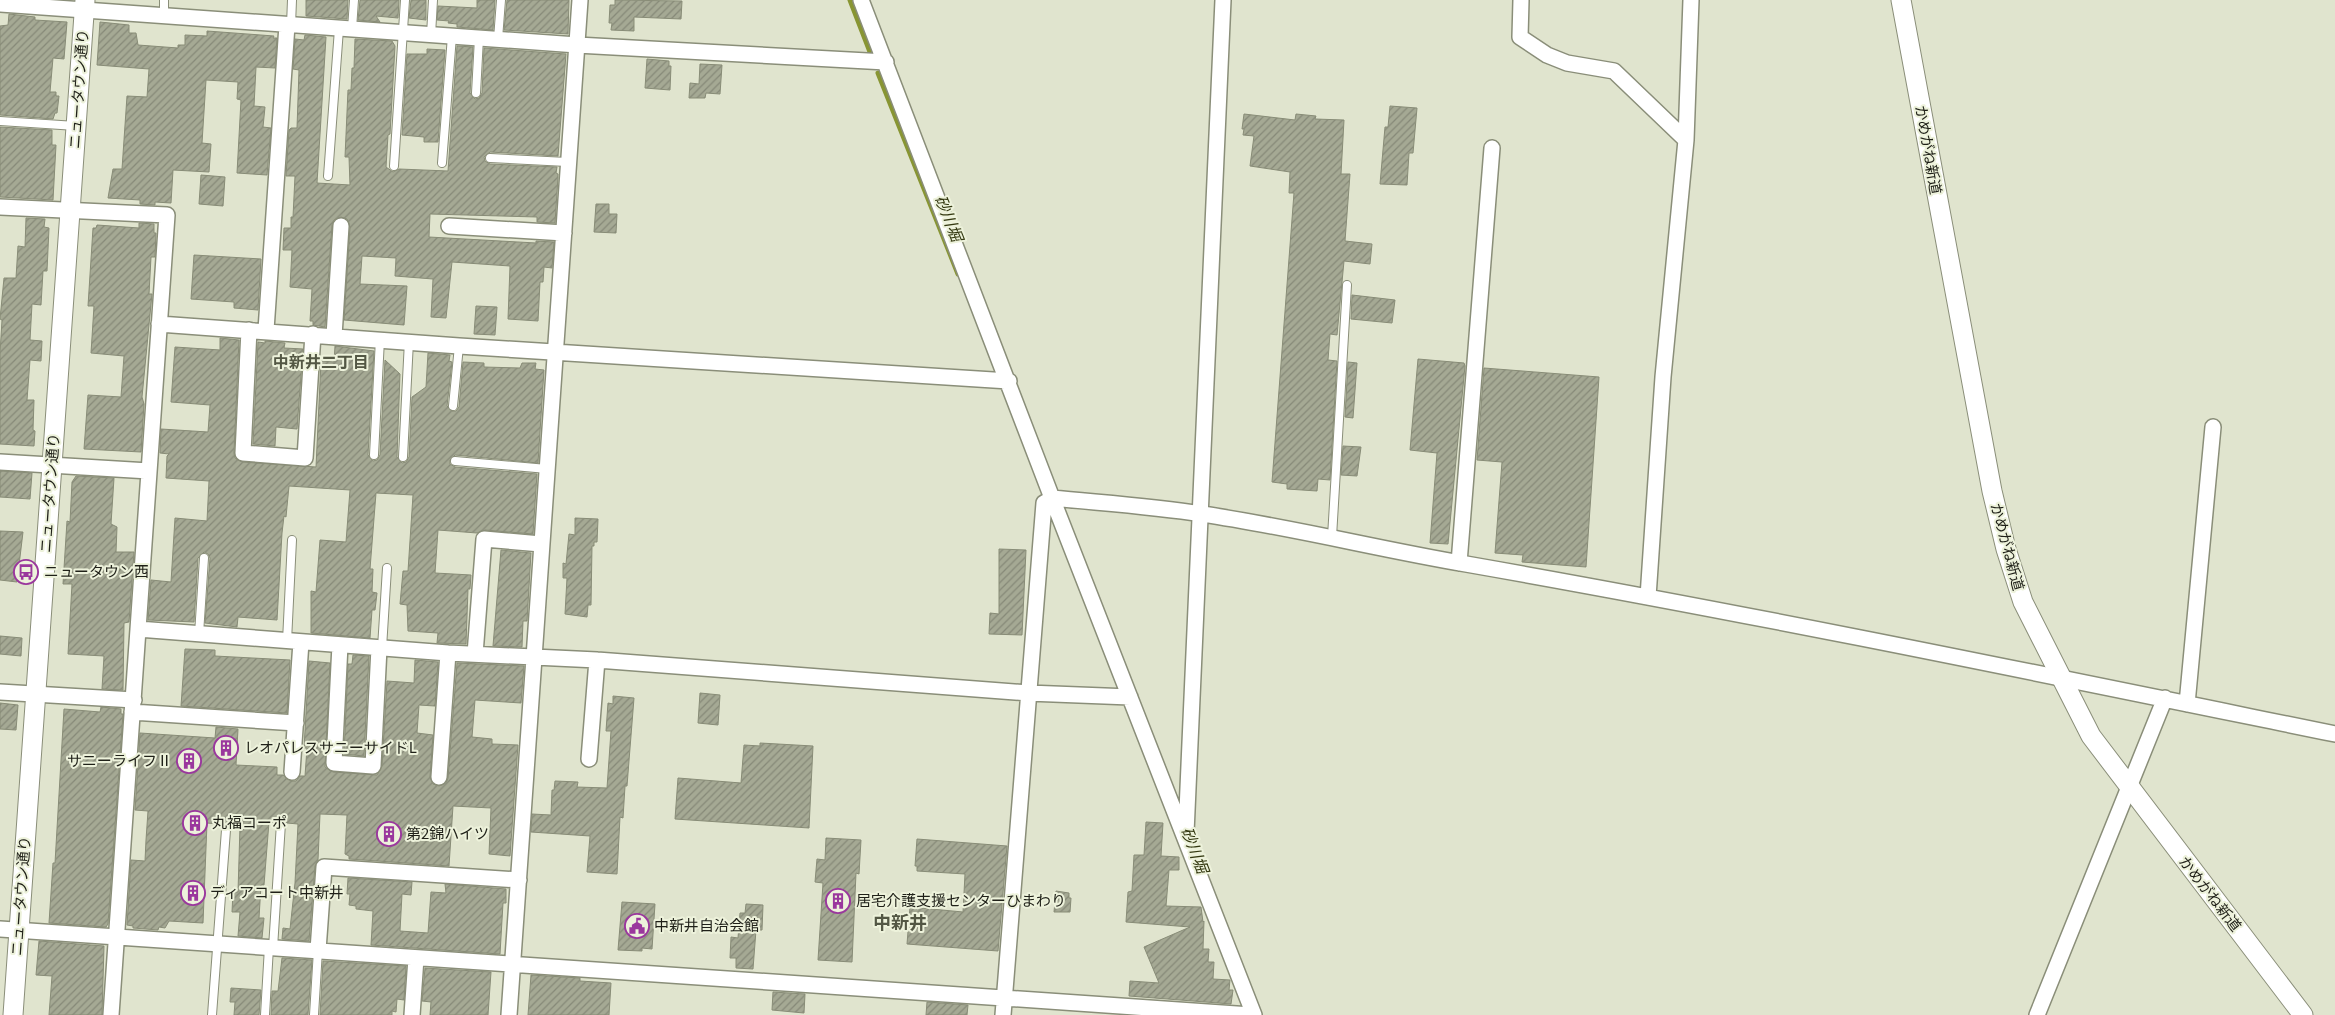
<svg xmlns="http://www.w3.org/2000/svg" width="2335" height="1015" font-family="Georgia,'Noto Sans JP',serif">
  <style>
    .lines { fill: none; stroke-linecap: round; stroke-linejoin: round }
    .stream { stroke: #889533; stroke-width: 5 }
    .building { fill: url(#building-hatch); stroke: #888c77 }
    .service-casing { stroke: #8a8e79; stroke-width: 10 }
    .minor-casing { stroke: #8a8e79; stroke-width: 18 }
    .tertiary-casing { stroke: #8a8e79; stroke-width: 21 }
    .service { stroke: #fff; stroke-width: 8 }
    .minor { stroke: #fff; stroke-width: 15 }
    .tertiary { stroke: #fff; stroke-width: 19 }
    .labels { text-anchor: middle; stroke-width: 4; stroke-linejoin: round; paint-order: stroke }
    .street-label { font-size: 15px; fill: #1f2018; stroke: #edf2db }
    .poi-label { font-size: 15px; fill: #1f2018; stroke: #edf2db; text-anchor: start }
    .water-label { font-size: 16px; font-style: italic; fill: #333810; stroke: #edf2db }
    .neighbourhood-label { font-size: 16px; font-weight: bold; fill: #535744; stroke: #edf2db }
    .quarter-label { font-size: 18px; font-weight: bold; fill: #535744; stroke: #edf2db }
  </style>
  <defs>
    <pattern id="building-hatch" width="6" height="6" patternUnits="userSpaceOnUse" patternTransform="scale(1.25)"><rect width="6" height="6" fill="#a5a994"/><path d="M-1 1l2-2M0 6l6-6M5 7l2-2" fill="none" stroke="#868978"/></pattern>
  </defs>
  <rect width="100%" height="100%" fill="#e0e4ce"/>
  <g class="lines">
    <path class="stream" d="M850,0l22,57
      M878,73l80,201"/>
  </g>
  <path class="building" d="M306,0h42l-1,19 -41,-3z
    M360,0h39l-1,18 -22,-2 4,6 -22,-2z
    M411,0h15v20l-17,-2z
    M477,0h18l-2,30 -36,-3v-3l-9,-1 1,-2 -12,-1 1,-14 39,2z
    M507,0h62l-1,34 -64,-4z
    M615,0l67,1 -1,18 -47,-2v14l-23,-1 1,-7h-3l1,-18h5z
    M9,14l26,3v3l32,2 -3,37 -11,-1 -3,34h6v4h3l-2,17h-2l-2,6 -53,-4v-89l8,-1z
    M100,22l29,3v8h7l2,12 40,3v-3h7v-10l22,1v-5l67,5 -1,2h4l-2,30 -19,-1 -2,39 11,1 -2,20 8,1 -4,47 -30,-2 4,-73 -4,-1 1,-17 -32,-2 -4,63 9,1 -2,28 -36,-2 -2,33 -16,-1v3l-15,-1v-4l-32,-2 5,-29h9l5,-73 20,1 2,-28 -52,-4z
    M305,35l21,2 -9,146 33,2 -1,-28h-4l3,-67h3l1,-22h2l1,-29 37,2 3,5 -5,88 -2,1 -2,32 7,5 6,-3 49,2 9,-125 16,1 -3,46 5,6 4,-1 3,-5 2,-45 82,6 -8,102 -68,-4 -6,5 1,4 5,3 67,3 -1,6 2,1v3l-3,46 -18,-1v-5l-107,-3 -1,23 107,6v-2l18,1 -2,26 -8,-1 -1,15h-3l-2,39 -30,-2 2,-53 -58,-4 -6,56 -15,-1 2,-38 -38,-3 1,-18 -34,-2 -2,28 47,2 -3,39 -60,-5 6,-93 -3,-8 -6,-2 -7,3 -2,5 -7,102 -12,-2v-4h-3l2,-32 -22,-2 2,-37h-9l1,-22h7v-11h2l2,-41h-9l3,-46 2,-2h6l2,-58 -6,-1 2,-30 9,1z
    M427,49l18,1 -7,92h-14v-5l-22,-2 5,-81h20z
    M647,59l22,2v5h2l-1,24 -25,-2z
    M700,64l22,1 -2,29 -14,-1 -1,5h-16l1,-15 9,1z
    M1390,106l27,2 -4,45h-4l-2,32 -27,-1 5,-57h3z
    M1244,114l51,6 1,-6 20,2 -1,3 29,1 -3,54h9l-5,67 27,3 -2,20 -26,-3 -7,74 -7,-1 -2,26 9,1 -7,119 -12,-1 -1,12 -30,-2v-5l-15,-2 22,-289h-5l1,-21 -40,-6 4,-30 -11,-1 1,-6h-2z
    M0,127l52,3v15h4l-3,55 -53,-3z
    M201,175l24,2 -2,29 -24,-2z
    M596,204h13v10h8l-1,19 -22,-1z
    M26,218l19,1 -1,8 5,1 -2,43h-4l-2,34 -9,-1 -2,36 12,1 -1,20 -11,-1 -3,40h7l-1,30 2,1 -1,15 -34,-2v-91l2,-33 -2,-1 4,-41h12l2,-32 7,1z
    M139,223l15,1v9h2l-1,24h-4l-2,37h3l-10,103 2,7 -3,48 -57,-3 4,-54 33,2 3,-41 -33,-3 3,-47h-6l5,-78h3l1,-3 42,3z
    M194,255l67,4 -3,51 -24,-2v-6l-43,-3z
    M1352,295l43,5 -3,23 -41,-4z
    M476,306l21,1 -2,28 -21,-1z
    M220,338l19,2 -5,113 1,5 7,4 74,5 5,-106 13,1 1,-16 39,5 -6,104 5,6 4,-1 3,-5 5,-95 15,14 -3,83 5,6 4,-1 3,-5 3,-60 14,-10 2,-34 22,2 -1,6 3,1 -5,44 5,5h4l3,-4 4,-45 21,1v4l36,1 2,-5h14l-1,6 9,1 -6,93 -83,-8 -5,5v4l5,3 82,7 -4,60 -48,-4 -8,3 -39,-3 -3,43 36,2 -1,14h-2l-2,55 -29,-1 1,-10 -30,-2 -1,-26 -7,-1 3,-33h5l5,-76 -37,-2 -6,76h3l-1,23 5,1 -2,17h-3l-2,28 -59,-5v-42l5,1 4,-52 26,2 4,-52 -61,-4 -3,31 -2,-1 -2,17 -5,87 -39,-3 -1,10 -32,-4 5,-65 -2,-4 -4,-2 -6,6 -4,64 -46,-2 3,-40 20,2 4,-64 32,3 2,-40 -43,-3 1,-22 2,-2 -9,-1 1,-24 47,3 2,-27 -39,-3 4,-55 45,3z
    M265,341l20,2 -1,5 19,1 -6,80 -21,-2 -1,19 -22,-2 5,-102 7,1z
    M1418,359l46,4 1,3 -17,178 -18,-1 7,-90 -27,-3z
    M1348,362l9,1 -4,55 -8,-1z
    M1484,368l115,9 -13,190 -64,-5 1,-7 -28,-2 7,-91 -25,-2z
    M1343,446l18,1 -4,29 -16,-1z
    M0,471l32,2 -2,26 -30,-2z
    M76,476l38,2 -3,46 6,3 -1,25h18l-5,70 -5,1 -1,67 -21,-1 2,-33 -36,-2 4,-70h-9l4,-63 3,1 2,-40z
    M575,518l23,1 -1,23h-3v4h-2l-1,59h-3l-1,12 -22,-3 2,-36h-4v-15l3,1 3,-30 6,1z
    M0,531l23,1 -6,50 -17,-2z
    M999,549l27,1 -4,85 -33,-1 1,-21 9,1z
    M501,550l30,3 -4,68h-4l-1,26 -29,-1z
    M0,636l22,2 -1,18 -21,-2z
    M185,649l30,1v6l75,4 -3,53 -106,-7z
    M353,655l16,1 -5,100 -20,-2 4,-90h4z
    M415,660l23,2 -3,44 -16,-1 -2,28 16,2 -3,42 3,7 6,2 7,-3 2,-5 9,-115 67,3 -3,37 -46,-3 -3,37 20,2v5l26,1 -8,111 -21,-2 2,-46 -38,-2 -4,60 -100,-7v-3l-4,-2 2,-39 -27,-1 -2,46 -3,6 -6,75 -27,-2 1,-11 7,1 5,-46 3,-59 -11,-1 -3,-4 -5,-1 -4,4h-6l-5,63h-3l-2,33h5l-2,20 -24,-2 2,-24h-8l1,-20h5l2,-66 -33,-3 -4,100 -34,-2 -4,7 -6,-1 -1,3 -25,-2v-2l-6,-1 4,-65 14,1 1,-21 2,-29 -13,-1 5,-77 75,5 1,-11 22,2 -2,36 41,2v8h6l8,6h5l4,-5h5l2,-28h-3l5,-87 21,2 -5,104 8,5 44,3 5,-9 5,-85 27,2z
    M700,693l20,2 -2,30 -20,-2z
    M613,696l21,2 -7,88h-2l-2,32 -3,-1 -3,57 -30,-2 3,-36 -59,-4 1,-18 19,1 1,-25h2l1,-9 23,1 -1,5 30,1 4,-57h-5l2,-28 5,1z
    M0,703l18,2 -2,25 -16,-1z
    M101,707l20,2v5h2l-15,210 -2,3 -57,-4 4,-60h2l9,-154 36,3z
    M760,743l53,3 -4,82 -134,-9 3,-41 63,5 3,-38 16,1z
    M1146,822l17,1 -2,33 18,1v13h-10l-3,36 35,1 2,15 1,-1 -1,28h6l-1,13h6l-1,17 17,1 -1,10h4l-2,14 -102,-8 1,-15 29,2 -15,-36 46,-20 -64,-5 2,-30 4,-1 2,-36h10z
    M826,838l35,2 -2,34 -3,-1 -4,89 -34,-2 5,-77 -8,-1 2,-23 8,1z
    M917,839l90,7 -9,105 -91,-7 3,-37 53,5 2,-38 -48,-3v-5h-2z
    M348,878l64,4 -1,13 -9,-1 -2,37 28,2 3,-41 15,1 -1,-9 61,5v14h-3l-3,51 -129,-9 2,-34 -17,-2v-3l-7,-1 1,-11h-3z
    M1056,891l13,2v5h2l-1,14h-16z
    M622,902l33,2 -3,45 -10,-1v3l-24,-1z
    M746,904l17,1 -1,25h-6l-3,39 -17,-1v-10h-6l1,-21 7,1 2,-25h5z
    M39,941l65,5 -2,69h-53l3,-39 -16,-1z
    M282,958l30,2 -4,55h-37l1,-24h6z
    M323,961l83,5 -2,34 -7,-1 -1,13 -4,-1v4h-72z
    M425,968l66,4 -3,43h-58l1,-13 -9,-1z
    M531,975l49,3v3l31,2 -2,32h-81z
    M231,988l30,2 -2,25h-25l1,-13h-5z
    M773,992l32,2 -1,19 -32,-3z
    M927,1002l41,3 -1,10h-41z"/>
  <g class="lines">
    <defs>
      <path id="service" d="M164,16v-16
        M291,25l1,-25
        M352,29l2,-29
        M431,35l2,-35
        M498,39l3,-39
        M476,93l3,-55
        M0,121l76,5
        M490,158l77,4
        M442,163l10,-127
        M394,166l11,-166
        M328,176l11,-147
        M453,406l6,-60
        M374,455l6,-116
        M403,457l6,-116
        M455,461l92,8
        M1332,537l15,-252
        M199,634l5,-76
        M287,641l5,-101
        M382,648l5,-80
        M273,948l8,-125
        M212,1015l14,-185
        M265,1015l4,-68
        M314,1015l4,-65"/>
      <path id="minor" d="M861,0l191,498 202,517
        M1521,0l-1,37 27,18 20,8 47,8 72,69
        M0,4l577,41 309,17
        M0,207l167,8 -56,800
        M449,226l115,7
        M159,324l300,22 550,35
        M249,330l-6,123 62,5 8,-124
        M266,330l21,-305
        M334,336l7,-110
        M0,462l149,9
        M1459,563l33,-415
        M1648,597l15,-220 23,-237 5,-140
        M138,629l310,24 149,7 431,33 102,4
        M340,645l-6,118 39,3 6,-118
        M475,654l9,-115 57,5
        M0,692l134,8
        M2187,704l26,-277
        M132,712l164,11
        M589,759l8,-99
        M292,772l9,-130
        M439,777l9,-124
        M1186,833l37,-833
        M0,929l1251,86
        M318,950l6,-83 195,13
        M412,1015l4,-57
        M509,1015l71,-1015
        M1003,1015l41,-512 8,-5c50,5 100,8 150,16 89,13 176,35 264,50 291,51 580,111 869,170
        M2037,1015l128,-317"/>
      <path id="tertiary" d="M1901,0l91,491 14,58 17,53 68,134 212,279
        M13,1015l72,-1015"/>
    </defs>
    <use href="#service" class="service-casing"/>
    <use href="#minor" class="minor-casing"/>
    <use href="#tertiary" class="tertiary-casing"/>
    <use href="#service" class="service"/>
    <use href="#minor" class="minor"/>
    <use href="#tertiary" class="tertiary"/>
  </g>
  <defs>
    <symbol id="bus-ring" viewBox="-11 -11 22 22"><circle r="9.5" fill="#edf2db" stroke="#9a379d" stroke-width="1.5"/><path d="M-5-6H5V4H4V6H2V4H-2V6H-4V4H-5ZM-3.5-4V0h7V-4ZM-3.5 1.2v1.5H-2V1.2ZM2 1.2v1.5H3.5V1.2Z" fill="#9a379d"/></symbol>
    <symbol id="building-ring" viewBox="-11 -11 22 22"><circle r="9.5" fill="#edf2db" stroke="#9a379d" stroke-width="1.5"/><path d="M-4-6H4V6H1V3H-1V6H-4ZM-2.5-4.3h1.7v1.8h-1.7ZM.8-4.3h1.7v1.8H.8ZM-2.5-1h1.7V.8h-1.7ZM.8-1h1.7V.8H.8Z" fill="#9a379d"/></symbol>
    <symbol id="civic-ring" viewBox="-11 -11 22 22"><circle r="9.5" fill="#edf2db" stroke="#9a379d" stroke-width="1.5"/><path d="M-.6-6.5H3V-4.5H.6V-3L4-1V1h2V6H-6V1h2V-1L-.6-3ZM-1.2 2.5V6h2.4V2.5Z" fill="#9a379d"/></symbol>
  </defs>
  <g fill-rule="evenodd">
    <use href="#bus-ring" x="12" y="558" width="28" height="28"/>
    <use href="#building-ring" x="212" y="734" width="28" height="28"/>
    <use href="#building-ring" x="175" y="747" width="28" height="28"/>
    <use href="#building-ring" x="181" y="809" width="28" height="28"/>
    <use href="#building-ring" x="375" y="820" width="28" height="28"/>
    <use href="#building-ring" x="179" y="879" width="28" height="28"/>
    <use href="#building-ring" x="824" y="887" width="28" height="28"/>
    <use href="#civic-ring" x="623" y="912" width="28" height="28"/>
  </g>
  <g class="labels">
    <g class="street-label">
      <text transform="translate(79 89) rotate(-86)" y="5">ニュータウン通り</text>
      <text transform="translate(1928 150) rotate(80)" y="5">かめがね新道</text>
      <text transform="translate(50 493) rotate(-86)" y="5">ニュータウン通り</text>
      <text transform="translate(2007 547) rotate(75)" y="5">かめがね新道</text>
      <text transform="translate(2210 894) rotate(52)" y="5">かめがね新道</text>
      <text transform="translate(21 896) rotate(-86)" y="5">ニュータウン通り</text>
    </g>
    <g class="poi-label">
      <text x="44" y="577">ニュータウン西</text>
      <text x="244" y="753">レオパレスサニーサイドL</text>
      <text x="172" y="766" text-anchor="end">サニーライフⅡ</text>
      <text x="212" y="828">丸福コーポ</text>
      <text x="406" y="839">第2錦ハイツ</text>
      <text x="210" y="898">ディアコート中新井</text>
      <text x="856" y="906">居宅介護支援センターひまわり</text>
      <text x="654" y="931">中新井自治会館</text>
    </g>
    <g class="water-label">
      <text transform="translate(949 218) rotate(68)" y="6">砂川堀</text>
      <text transform="translate(1195 850) rotate(69)" y="6">砂川堀</text>
    </g>
    <g class="neighbourhood-label">
      <text x="321" y="368">中新井二丁目</text>
    </g>
    <g class="quarter-label">
      <text x="900" y="929">中新井</text>
    </g>
  </g>
</svg>
